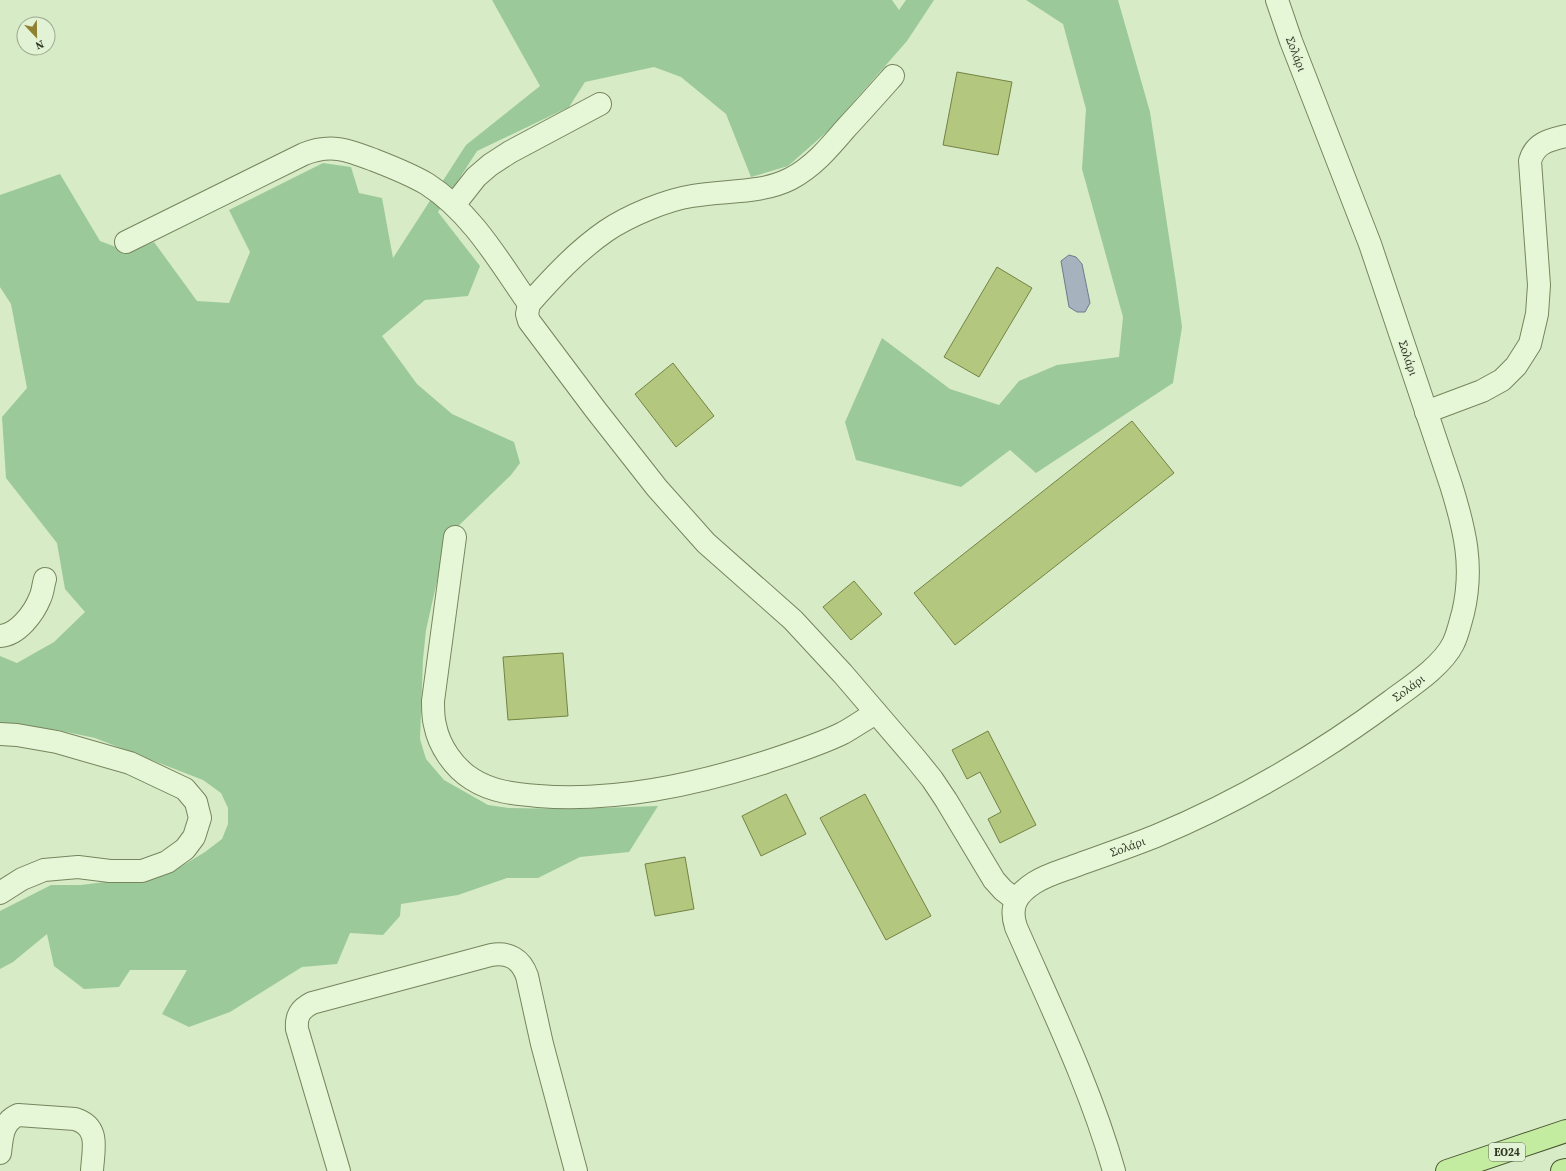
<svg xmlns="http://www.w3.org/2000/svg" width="1566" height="1171" font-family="'Source Serif 4',serif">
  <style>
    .green { fill: #9cc99a }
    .water { fill: #a7b2bf; stroke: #6e7b8d }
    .building { fill: #b4c77e; stroke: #748344 }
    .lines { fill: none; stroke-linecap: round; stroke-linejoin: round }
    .minor-casing { stroke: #76855d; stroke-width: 24 }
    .major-casing { stroke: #495331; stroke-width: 24 }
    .minor { stroke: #e6f7d8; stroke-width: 22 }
    .major { stroke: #c4eca0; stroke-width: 22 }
    .labels { text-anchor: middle; stroke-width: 3; stroke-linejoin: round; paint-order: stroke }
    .shield { fill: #e2f3d5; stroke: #656f56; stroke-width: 1 }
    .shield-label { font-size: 11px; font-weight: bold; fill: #2f3620 }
    .street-label { font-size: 12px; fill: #2f3620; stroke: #e2f3d5 }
  </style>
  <rect width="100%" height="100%" fill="#d7ebc6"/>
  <path class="green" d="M492,0h400l7,10 7,-10h28l-27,41 -78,89 -41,36 -37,11 -25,-63 -45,-37 -27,-10 -69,15 -16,25 -92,44 -39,61 42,54 -12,30 -43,4 -43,36 35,48 35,30 62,28 6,21 -9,12 -64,62 -21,93 -3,29 -3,80 6,20 18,21 44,25 21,3 62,1 87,-3 -29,46 -49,5 -42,21h-31l-49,17 -57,9 -1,12 -17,19 -33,-2 -13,31 -35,3 -72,45 -41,15 -27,-13 25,-44h-57l-11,17 -35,2 -30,-23 -7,-32 -34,28 -13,7v-58l51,-26h30l24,-3 34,-2 43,-14 23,-14 17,-13 6,-15v-16l-7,-15 -18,-13 -108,-42 -38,-8 -57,-4v-70l17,7 37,-21 31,-30 -20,-23 -8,-46 -51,-65 -4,-61 25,-29 -16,-84 -11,-17v-92l60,-21 40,67 29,11 25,-10 43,59 32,2 21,-51 -21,-42 94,-47 28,4 8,26 23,5 11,60 73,-113 74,-59z
    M1026,0h92l32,112 26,171 6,44 -9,56 -137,90 -26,-23 -49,37 -105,-27 -11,-38 37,-84 68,51 49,16 20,-24 38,-16 62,-8 4,-40 -41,-148 4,-60 -23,-85z"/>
  <path class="water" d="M1069,255l7,2 6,7 8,39 -5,9h-8l-8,-5 -8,-46z"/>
  <path class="building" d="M957,72l55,10 -14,73 -55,-10z
    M997,267l35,21 -53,89 -35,-20z
    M673,363l41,53 -38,31 -41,-53z
    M1132,421l42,52 -219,172 -41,-52z
    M854,581l28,33 -31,26 -28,-33z
    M563,653l5,63 -60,4 -5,-63z
    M988,731l48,94 -36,18 -12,-24 13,-7 -21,-40 -13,7 -15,-29z
    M786,794l20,40 -45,22 -19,-40z
    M865,794l66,122 -45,24 -66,-122z
    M685,857l9,52 -39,7 -10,-52z"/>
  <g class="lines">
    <defs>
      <g id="minor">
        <path d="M893,76c-16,18 -31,35 -47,52 -17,20 -33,39 -56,51 -30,15 -65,11 -98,17 -26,4 -64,20 -86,35 -29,20 -54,47 -77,73l-2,10 2,7 66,88 62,79 49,55 87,77 50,54 72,84 17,21 14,21 48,80 9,10 13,10"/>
        <path d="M454,205l22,-28 14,-12 20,-13 90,-48"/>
        <path d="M126,242l178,-88c27,-11 44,-4 70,6 18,7 36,14 53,24 45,29 72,77 102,120"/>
        <path d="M1426,412l56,-21 20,-11 14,-14 14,-22 7,-30 2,-29 -9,-124c5,-18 19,-21 36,-25"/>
        <path d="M455,537l-22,164c0,8 0,17 2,24 4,21 19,43 37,54 20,13 43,15 66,17 77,6 155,-11 228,-34 24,-8 55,-18 77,-29 11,-6 22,-14 33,-20"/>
        <path d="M0,636c18,-1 34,-23 40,-38 3,-6 3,-13 5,-19"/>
        <path d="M0,734l17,1 40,7 73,21 55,26 11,13 4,16 -6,19 -9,12 -18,13 -25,9h-32l-32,-4 -34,3 -22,9 -22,14"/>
        <path d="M0,1153c2,-16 2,-31 18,-38l57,4c26,8 18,31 17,52"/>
        <path d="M339,1171l-42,-142c-1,-13 3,-20 15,-26l179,-48c18,-3 30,4 36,21l15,68 34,127"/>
        <path id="s1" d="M1114,1171c-24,-85 -63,-164 -98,-244 -7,-21 1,-33 18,-44 14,-9 31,-13 46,-19 25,-9 51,-18 76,-28 86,-36 161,-80 235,-135 20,-15 51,-35 62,-57 5,-10 7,-21 10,-31 11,-46 2,-83 -12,-128l-81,-241 -79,-203 -14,-41"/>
      </g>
      <path id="major" d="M1447,1171l119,-40
        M1562,1171l4,-1"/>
    </defs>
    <use href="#minor" class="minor-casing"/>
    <use href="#major" class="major-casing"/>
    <use href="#minor" class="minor"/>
    <use href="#major" class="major"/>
  </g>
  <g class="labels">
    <rect class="shield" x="1489" y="1143" width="36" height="18" rx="3"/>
    <g class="shield-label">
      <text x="1507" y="1156">ΕΟ24</text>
    </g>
    <g class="street-label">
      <text transform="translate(1296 54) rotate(69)" y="4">Σολάρι</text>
      <text transform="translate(1408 358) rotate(71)" y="4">Σολάρι</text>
      <text dy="4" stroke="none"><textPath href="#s1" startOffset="740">Σολάρι</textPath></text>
      <text dy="4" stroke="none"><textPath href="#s1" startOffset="416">Σολάρι</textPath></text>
    </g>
  </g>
  <g transform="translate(36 36) rotate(158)"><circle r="19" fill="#e2f3d5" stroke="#9aa78d"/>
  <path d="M0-3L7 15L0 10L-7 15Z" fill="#908031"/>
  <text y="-6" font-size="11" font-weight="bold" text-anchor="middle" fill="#2f3620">N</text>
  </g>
</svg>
